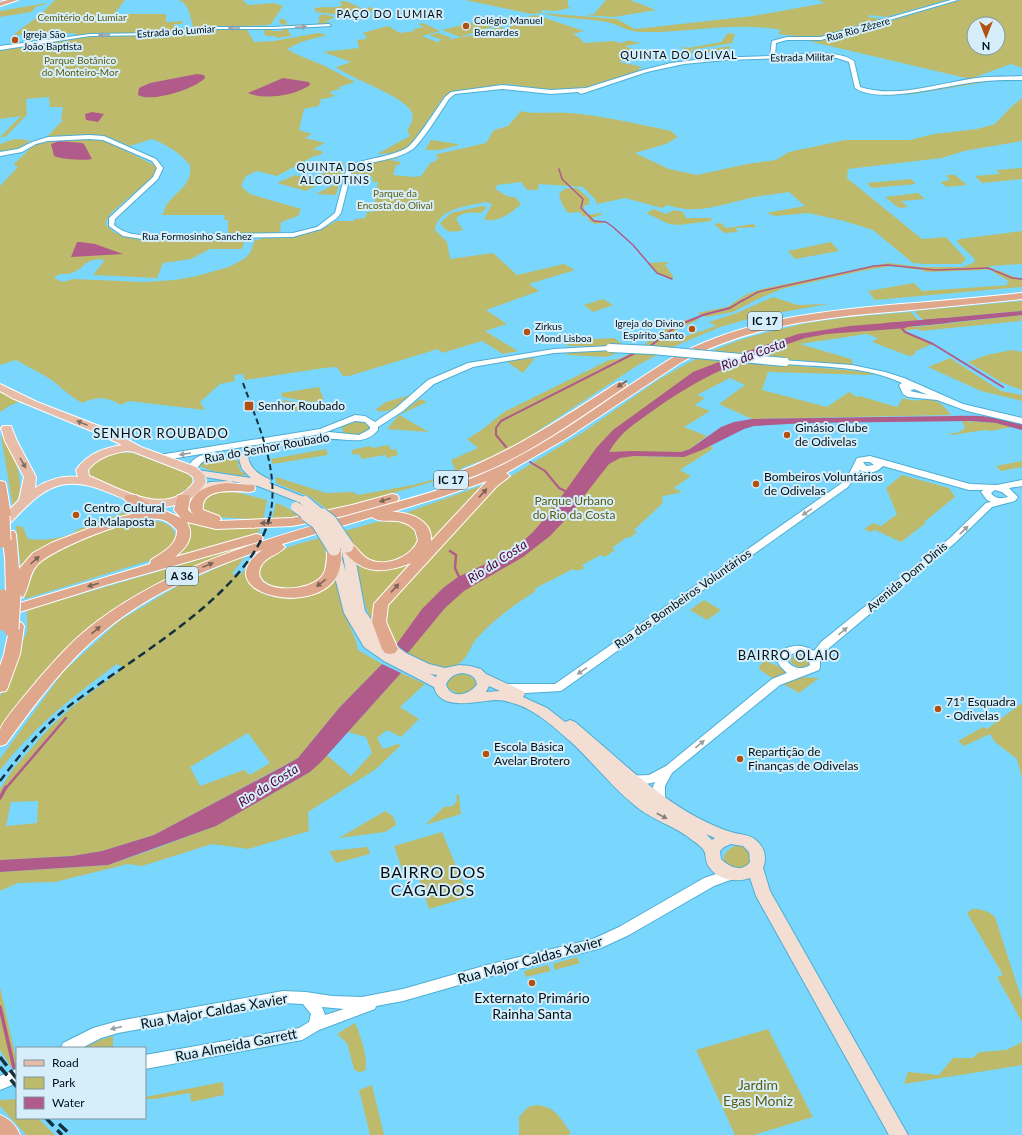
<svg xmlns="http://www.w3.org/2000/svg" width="1022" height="1135" font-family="Lato,sans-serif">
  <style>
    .green { fill: #bdba6b; fill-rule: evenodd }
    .water { fill: #b05b8a }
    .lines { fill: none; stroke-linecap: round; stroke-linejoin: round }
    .stream-far3 { stroke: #b05b8a; stroke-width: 1.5 }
    .stream-far2 { stroke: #b05b8a; stroke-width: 2 }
    .stream-far1 { stroke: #b05b8a; stroke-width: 2.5 }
    .stream { stroke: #b05b8a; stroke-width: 3.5 }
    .river { fill: #b05b8a; fill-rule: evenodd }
    .tertiary-casing { stroke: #4eadd2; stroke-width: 2 }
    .secondary-casing { stroke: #4eadd2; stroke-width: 2 }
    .primary-casing { stroke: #fff; stroke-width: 2 }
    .trunk-casing { stroke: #fff; stroke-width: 2 }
    .tertiary { fill: #fff; fill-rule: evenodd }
    .secondary { fill: #f3ded4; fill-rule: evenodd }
    .primary { fill: #e7bda9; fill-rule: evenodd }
    .trunk { fill: #dfa78c; fill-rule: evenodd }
    .rail-far2 { stroke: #14313f; stroke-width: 2; stroke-dasharray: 6 3.5; stroke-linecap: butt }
    .rail-far1 { stroke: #14313f; stroke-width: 2.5; stroke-dasharray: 8 4.5; stroke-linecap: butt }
    .rail { stroke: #14313f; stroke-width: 3.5; stroke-dasharray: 11 5.5; stroke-linecap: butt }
    .tertiary-bridge-casing { stroke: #4eadd2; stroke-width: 10; stroke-linecap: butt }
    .secondary-bridge-far1-casing { stroke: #4eadd2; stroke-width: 12; stroke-linecap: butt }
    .secondary-bridge-casing { stroke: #4eadd2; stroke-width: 15; stroke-linecap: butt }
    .trunk-bridge-casing { stroke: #fff; stroke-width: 17; stroke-linecap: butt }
    .tertiary-bridge { stroke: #fff; stroke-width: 8 }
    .secondary-bridge-far1 { stroke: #f3ded4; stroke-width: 10 }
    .secondary-bridge { stroke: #f3ded4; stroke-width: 13 }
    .trunk-bridge { stroke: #dfa78c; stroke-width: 15 }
    .oneway { fill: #999fa3 }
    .oneway2 { fill: #7b6358 }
    .oneway3 { fill: #7f6f68 }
    .oneway4 { fill: #86817f }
    .poi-dot { fill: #b25011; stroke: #d5eefa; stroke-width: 1.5 }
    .labels { text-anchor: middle; stroke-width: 4; stroke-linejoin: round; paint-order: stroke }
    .far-park-label { font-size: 10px; fill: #5d5a0e; stroke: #d5eefa }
    .far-poi-label { font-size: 10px; fill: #001018; stroke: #d5eefa; text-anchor: start }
    .far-street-label { font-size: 10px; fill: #001018; stroke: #d5eefa }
    .far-neighbourhood-label { font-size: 11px; letter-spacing: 1px; fill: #001018; stroke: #d5eefa }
    .shield { fill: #d5eefa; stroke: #40535c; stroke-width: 1 }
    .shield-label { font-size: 11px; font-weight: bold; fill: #001018 }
    .poi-label { font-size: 12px; fill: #001018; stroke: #d5eefa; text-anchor: start }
    .street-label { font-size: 12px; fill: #001018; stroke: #d5eefa }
    .park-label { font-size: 12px; fill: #5d5a0e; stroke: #d5eefa }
    .water-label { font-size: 13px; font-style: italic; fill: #500036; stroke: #d5eefa }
    .neighbourhood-label { font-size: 13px; letter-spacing: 1px; fill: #001018; stroke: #d5eefa }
    .near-street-label { font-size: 14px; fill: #001018; stroke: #d5eefa }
    .near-poi-label { font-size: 14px; fill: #001018; stroke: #d5eefa }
    .near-park-label { font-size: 14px; fill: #5d5a0e; stroke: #d5eefa }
    .near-neighbourhood-label { font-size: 16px; letter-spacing: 1px; fill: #001018; stroke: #d5eefa }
  </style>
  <rect width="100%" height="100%" fill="#79d7fe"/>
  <path class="green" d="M55,0h70l-11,14h52v8l18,-1 -3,3h-7l1,5h13v2l-33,3 -79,1 -2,-2 -61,2 27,-20z
    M178,0h65l5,5 26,-2 9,3 -12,18 -4,1 -73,4c-4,-10 -4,-26 -16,-29z
    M465,0h103v6l2,2 -15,3 -13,-1 -1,3 76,6 18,10 118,-13 72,-13 -7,-3h129l-61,17 -16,-2 -2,2 14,2 -63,19 -4,-2 -2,2 -35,-4 3,-4c-47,-9 -93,3 -139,2 -13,0 -23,-7 -35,-10 -22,-4 -45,-3 -66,-9l-10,1z
    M606,0h24l26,10 -42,7 -29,-2 9,-1z
    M960,0h62v68l-11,-4 -41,15 -170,-40 26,1zM974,24h24v24h-24z
    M346,1l17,8 7,-2 6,3c-7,2 -14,2 -21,3l2,1 -8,2 -34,-4 1,-1 -2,-3c11,-2 19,1 29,-3l-4,-3z
    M46,3l-2,2 -7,1 -6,6 -31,5v-6z
    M322,14l13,3 -10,5 8,1 -44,3 -10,-3 1,-4 6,1 1,5 30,-1 2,-2v-5z
    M536,15l48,16 -11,3 7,4 4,5 31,-2 4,2 9,-2 -2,-1 15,3 -16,3 17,7 -23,9 24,5 -6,2 8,2 -64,19h-45l-19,-5 -12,-1 -51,8 -11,6 -34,49 -16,6 -16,1 33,-18 -3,-6c4,-5 8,-13 4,-19 -11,-17 -58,-31 -75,-44l15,-5 -28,-10 36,-4 -2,-8 9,-1v-4l-4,-2 26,-7 12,7 15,-2 -2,-2 11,-2 -6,-3 5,-1 17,8 -18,5 15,6 5,-2 -13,-5 9,-2 14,5 -6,2 44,-8 -6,-2 17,-3 5,3 8,-6 -3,-2 13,-2 -2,-2z
    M480,21l14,5 -34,11 -18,-7 24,-6 12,5 -10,-5z
    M284,28h3l4,8 -15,2 -1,-2h-9l-2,-3v-4h8v2h10z
    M244,29l3,1 7,12 20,-1 44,-8 9,2 -26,7 -14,7 11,6 27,11 30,16 -16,5 1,2 -11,3 6,4 -16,4 2,2 -2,2v2l-15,3 -5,21 13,4 -7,4 20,5 -12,6 11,3 -6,4 -2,-1 -39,21 -20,-5 -11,5 -5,10 9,8 51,15 -3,7 -17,6 -1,11 -52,1v-14h-4l1,-5h-63c2,-3 3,-8 5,-11 10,-13 26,-20 23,-39 -11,-13 -23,-20 -38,-26l-22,7 -19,-8 -11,-3 -54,3 17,-18h-2l2,-13h-13l-1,-10 -23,2 1,16 -22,22h-5l21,-21 -21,3v-70l57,-7 22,-5 86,-2 42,-5z
    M728,33l7,1 -3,9 -42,7 4,2 36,-6 -1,3 -30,5 5,4h-3l-22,-12 9,2 33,-6z
    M984,80h37l-29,1 -78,13 -30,2z
    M1022,98v43l-58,10 -22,7 -94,11 -1,9 75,61 24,-2 20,22 -5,5h-36l-12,-1 -40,-33 -29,-9 -36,-8 -33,3 -9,-3 39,-7 -16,-14c-12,2 -23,3 -34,5 -29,6 -58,19 -87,8l-6,3 -37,-10 -28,6 -2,-5 -12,-12 -44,-3 -1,6h-11l-6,-8 -24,3 -2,4 14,8h6l6,7c-8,8 -25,20 -37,15l8,-15 -6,-2c-17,4 -49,6 -51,28l12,12 3,17 43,-6 24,22 47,-11 11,6 -46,14 10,7 -53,19 21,14 -22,7 33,20 -15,3 -21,-13 -40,12 -4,-4 -89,27h-6l-6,-9 -13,1 -79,12 -2,-6 -9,1 1,6 -15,3 -20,18 5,8 -76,-9 -8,4c-12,-8 -25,-9 -38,-2 -14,-6 -23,-18 -36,-26 -10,-6 -21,-11 -31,-17l-16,5v-179l16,-17 2,-3h-4l1,-3 18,-17 5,-3 13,-2 35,-2 18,1 50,25 3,5 -2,5 -44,38 -5,8v4l9,8 23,6 108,-1 -4,11h-32l-19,10 -28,4 -6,15 -64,-3 12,-15c-21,-3 -18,8 -34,13 -7,3 -10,-2 -17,5l9,4 10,-3 71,3 31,-2 22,-4 32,-9 15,-8 6,-6 5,-13h4l1,-2 36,-2 25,-6 15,-9h18l1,-2 10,-1 2,-6h6l5,-30h-6l1,-4 -1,-1 -8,-2v-1h-13l3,-6 36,-11 10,1 -11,2 12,2 -2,3h-3l-3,10 21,2 7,-1 10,-14h3l5,-5 -4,-1 3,-2 48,-11 8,-13 14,-4 13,-15c16,4 32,0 49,2 34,3 68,11 101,18l7,6 -12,7 -31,9 34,16 28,6 50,-11 29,-4 13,-8 56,-12h65l24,-6 43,-5 18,-5 15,-16z
    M15,139l15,1 -10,9 -20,4v-9z
    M431,140l26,4 2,1 -19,5h-15z
    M344,162l-8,33 -20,-1 19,-10 -3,-2 5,-2 -17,-5z
    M1022,168v11l-40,4 -7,-7 25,-2 -4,-4z
    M295,175l28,7 -17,9 -29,-8z
    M946,175h9l12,10 -20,2 -7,-5 10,-2z
    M911,179l5,5 -44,4 -5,-5z
    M572,188h5l12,10v7h-5v5l5,5 11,-2 3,1 -11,4 4,3h5l2,2 -8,1 -7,-4 1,-1 -3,-3 -2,1 -4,-5 -12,1 -6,-9 -3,-10 5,-5z
    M918,193l7,6 -24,2 7,6 -9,1 -14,-11z
    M482,206l5,1 -6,6c-9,0 -19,-2 -25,6l7,11c-11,3 -17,3 -23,-7l11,-10z
    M654,209l12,5 8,-4 9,2 3,6h26l-1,3 -32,4 -10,-1 -23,-11z
    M721,223l5,5 27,-4 4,3 -22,1 3,4 -14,1 -10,-9z
    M1022,231v33l-31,2 -3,1 8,2c-7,2 -11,1 -17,-2l5,3 -58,2 -4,-2v-3h41l12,-5 -1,-4 -16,-15 -1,-2 3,-2z
    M831,242l8,9 -44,8 -7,-8z
    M667,262l1,2h-3l1,2 8,12c-11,1 -19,-6 -25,-15z
    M888,263l33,4 1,3 -30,-4 -31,5 -79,18 -24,10 -25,13 -27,5 -9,-4 30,-6 20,-13 15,-5z
    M998,270l16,7 8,1v9l-147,13 -7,-9 46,-8 8,8 87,-6 -3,-2 3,-2 -16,-9z
    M773,297l25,8 31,-1 -70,12 -39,11 -52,22 -27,-2c14,-11 41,-32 59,-28l-22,10 -12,10 6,2 44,-15 -7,-4 28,-9z
    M603,299l10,6 -20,7 -9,-7z
    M1022,301v10l-99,9 -9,-9z
    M911,312l8,9h-9l4,6 108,-12 -1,6 -100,10 -4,-2 -14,2 29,13 -18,8 2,2 -7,2 -37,-14 6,-4 -12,-4 -66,10 51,15 2,5 -2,1 -91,-8 3,6 106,9 5,3 -106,-3 -6,18 65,17 22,-15 8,5 2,-1 38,11 6,-9c23,8 29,-9 48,17l-199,4 -33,-15 26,-19 -15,-7 -33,17 8,3 -10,7 15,6 -26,16 23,9 -17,13 -9,3h-26l-23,4 52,1 26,-11 4,2 -34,22 11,6 -17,12 8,4 -18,4 -2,2 1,5 -29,27 3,2 -7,6 -3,-1 -15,11 3,2 -10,7 -4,-2 -19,10 3,3 -9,3 -3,-2 -39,20 2,2c-20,13 -41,27 -57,45 -8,7 -9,18 -17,25 -15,16 -50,-3 -63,-14 -16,-13 -15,-28 -9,-46l110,-118 82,-50 76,-53 23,-13 28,-15 31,-12 32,-9 35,-8 43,-6z
    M568,337l4,3 42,-2 11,8h-56l-5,-3z
    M1012,350l10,2v38l-19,-7 -35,-21 19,-7z
    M596,351h28l-18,6 -38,-2 -2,-2z
    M634,352l25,2 -21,11 -117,77 -29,15 -28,10 -8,5 -5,-12 27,-12 -11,-9 13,-8 24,-19 105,-52 9,-1z
    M535,358l-12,15 -17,-12z
    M950,358l51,33 21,4v6l-41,-10 -53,-24z
    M319,387l5,13 -12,2 -30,-5 -1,-4z
    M0,392l21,9 -12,5 -9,6z
    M410,395c-9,10 -21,20 -35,15l11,-8z
    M420,399l7,3 -28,13 30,17 -42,-3 12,-14z
    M283,400l29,5v3l-25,4z
    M351,421h10l9,5 -1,5c-8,4 -18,7 -26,1l-1,-5z
    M962,421l34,2 16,4 -21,4 -6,-1 -33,5 -2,-2h7l8,-5z
    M1,436h3c10,20 25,51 9,71z
    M389,445l2,5 5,-1 2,6 -11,3 -2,-3 -23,4 -3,-5 -6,1 -2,-5 19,-4 2,2z
    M326,449l2,6 -55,9 -2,-5z
    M119,452l14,1 52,19c22,11 -13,29 -24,29 -15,-1 -57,-16 -70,-24l-2,-5c3,-12 20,-17 30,-20z
    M220,457l19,4 -1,4 3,7 5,1 -2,3 -32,-5 -11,-4 -1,-3 8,-5z
    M1022,461v6l-21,4 -5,-5z
    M453,474l-28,10 -96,27 -17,-13 -36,-15v-6l50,16 27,-1 5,3 55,-10z
    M902,475l47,13 6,9 -31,25 2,1 -25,19 -26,-12 -4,2 -7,-3 9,-6 8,3 16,-12 -11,-26z
    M486,484l-60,66 2,-14 -28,-21z
    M222,491l14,1 31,8 -4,20 -46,-3 -13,-4 -3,-9 7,-8z
    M276,503l8,3 17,10 -29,3z
    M136,508l13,5 -21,2 -107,53 -5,-42 7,1 5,12c16,2 40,0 52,-11h3z
    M144,520c14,0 37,4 30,23l-12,12 -11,5 -126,39 1,-18 10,-17 15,-11 68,-29z
    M185,521l28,7 48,-1 -3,6 -85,24 17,-20 -1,-11z
    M391,521c7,1 18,2 23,8 19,19 -35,47 -55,26 -6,-6 -10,-17 -14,-24l31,-9z
    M320,538c12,22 10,42 -18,49 -5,1 -10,3 -15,3 -15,0 -39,-15 -21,-30 15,-13 36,-17 54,-22z
    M252,544l-1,2 -29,9 -38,15 -65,36 -47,38 -17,17 -55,69v-33l27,-66v-21z
    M246,555l-14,19 8,1 10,-11c0,4 -2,11 -1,15 4,17 33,21 47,18 14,-3 26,-16 40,-19l8,34 12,29 2,9 24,14 -43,44 -41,50 -144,77 -52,16 -30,5 -72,4v-71l13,-20 37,-42 23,-21 51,-38 -7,-4c-45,33 -82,62 -117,106v-11l63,-87 56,-51 60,-36zM248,733l22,30 -20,12 -6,-5 -44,16 -10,-19zM38,801l-1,22 -31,3 5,-24z
    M413,560l-40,59h-2l-5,-12 -10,-41c5,-1 9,3 15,3 16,2 29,-1 42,-9z
    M704,600l17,10 -14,10 -17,-10z
    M798,655l7,1 4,3v7l-9,2 -9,-5v-5z
    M765,661l13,5 12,9 -15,5 -15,-10 -1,-4z
    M401,673l24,11 -25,23 19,12 -18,18 -14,-7 -10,8 6,11 15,-5 3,1 -25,24 -68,43 1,19 -61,18 -36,-5 -70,22 -14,-2 -73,18 -37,1 -18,8v-19l108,-7 41,-14 67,-25 94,-54 17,-17 24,21 21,-23 -6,-16 -18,-5z
    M460,674l9,1 6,6c2,10 -8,13 -17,13l-10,-6 -1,-6 4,-5z
    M799,677l20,1 -20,15 -19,-11z
    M1022,703v76l-5,-20 -22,-17 -5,-8 -26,12 -6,-5 25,-14 4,2z
    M456,795h3l2,19 -36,11 19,-18 9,-1 4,-5z
    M385,811c7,4 10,6 11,14l-11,7 -46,6z
    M442,832l27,65 -40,12 -11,-33 -12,4 -12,-34z
    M735,843c13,4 15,5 19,19l-14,10 -16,-9c-1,-9 3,-13 11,-17z
    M368,847l2,7 -34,9 -7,-12z
    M972,909c9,0 15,1 23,8l27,83v22l-25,-45 6,-2 -36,-62z
    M577,957l3,6 -25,7 -2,-6z
    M548,965l3,6 -25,6 -2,-6z
    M0,987l17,75v4l-6,1 -11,-17z
    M355,1023c5,11 14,36 10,48l-7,1 -4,-3 -7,-26 -10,-9z
    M768,1029l45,88 -59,18h-19l-39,-85z
    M113,1036v12h-30l17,-8z
    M1022,1042v23l-118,19 4,-12 31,3 14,-17h19l8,-6 26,-2z
    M223,1082l1,13 -33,7 -1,-9 -36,6h-9v-2z
    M372,1085l12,50h-14l-11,-45z
    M17,1099v19h21l17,17h-29l-26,-29v-6z
    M537,1105c19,2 23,13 34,28l-3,2h-49v-18l9,-10z"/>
  <path class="water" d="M197,74l7,1 1,3c-10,11 -54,25 -67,17l1,-7 11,-5z
    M283,78l26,4 1,3c-15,11 -46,15 -62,8z
    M92,112l12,2 -6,8 -12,-2 -1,-6z
    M59,141l23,2 2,1 8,15c-5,2 -33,0 -38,-3l-3,-12z
    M80,242l15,2 28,10 -52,3 6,-15z
    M1022,311v4l-96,10 -3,-5z
    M899,322l8,6 -80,6 -22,4 -52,18 -17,-1 62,-21 52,-8z
    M724,360l19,1c-36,14 -61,29 -92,51 -18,13 -30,20 -42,40l23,-1 49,1 9,-3 31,-22 13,-5 18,-3 201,-3c24,-1 46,0 69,8v6l-26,-7 -25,-2 -165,2 -52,3 -10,3 -42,21 -18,7 -50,-1 -14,2 -11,6 -43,55 -16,17 -27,21 -59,34 -19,17 -38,46 -11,-9 26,-36 21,-21 15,-11 42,-20 19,-12 14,-13 18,-21 46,-64 16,-17 80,-58z
    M382,664l19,9 -79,88 -12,11 -94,54 -108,39 -108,7v-12l72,-4 30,-5 52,-16 128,-68 16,-9 41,-50z"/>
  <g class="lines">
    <path class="stream-far3" d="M559,169l3,10 21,20 -2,9 13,13 12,1 7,5 20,18 24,28 15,6
      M742,301l16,-9 116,-26 14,-1 47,5 53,-2 24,10 10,1"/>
    <path class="stream-far2" d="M899,325l6,7 28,12 70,43
      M649,347l22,-17 13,-7 19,-8 27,-7 13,-8
      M506,447l-10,-12v-7l5,-7 136,-69
      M530,462l15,9 14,17 8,4"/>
    <path class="stream-far1" d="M450,551l6,4 -1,13 5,11
      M6,788l60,-70"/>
    <path class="stream" d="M0,798l6,-11
      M0,1007l14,61"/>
    <path class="river" d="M944,318l4,1 1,2 -1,2 -63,6 -5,-3 5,-3z"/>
    <defs>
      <path id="tertiary" d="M951,0h7l-137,40h-34l-11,3 -1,13c21,0 61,-8 79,5l6,26c37,12 79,-4 116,-9 15,-2 31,-1 46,-2v4c-15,0 -31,0 -46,2 -29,3 -97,23 -121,6l-6,-26 -12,-4 -14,-1 -98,3 -41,4 -37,8 -66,22 -3,-2 -27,2 -49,-5 -47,5 -6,5c-7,11 -28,44 -36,50 -17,12 -42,11 -61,20l-11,44 -4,5 -16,11 -28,8 -151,2 -19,-3 -14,-10v-8l44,-41 4,-9 -5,-7 -49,-21 -14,-1 -41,2 -12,3 -14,8 -22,4v-4l18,-3 14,-7 16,-5 41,-2 15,1 52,23 7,9 -5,11 -43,40 -1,6c10,9 22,10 34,10l145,-2 24,-6 18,-14 12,-46c19,-10 44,-9 61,-20 8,-6 30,-40 37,-50l6,-5 51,-7 49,5 35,-2 57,-18 28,-7 40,-5 59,-2 2,-15 15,-4h34z
        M329,24l2,2 -58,3h-65l-49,6 -69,1 -90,14v-4l90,-12 69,-1 49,-6h65z
        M610,346h3v4l-59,3 -81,14 -39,17 -31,27 -25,16v3c-15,19 -39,5 -58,10l-4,-3 1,-2 12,-3 30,3 11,-6v-2l-5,-5 -10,-1 -34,13 -162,27 -4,-3 4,-3 161,-26 35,-14 10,1 10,6 22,-15 31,-27 40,-17 86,-14z
        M782,360l70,5 33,7 19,6 59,26 59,14v6l-55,-13 -30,-11 -29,-3 -5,-3 -4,-9 3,-2c-36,-17 -79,-16 -117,-19l-4,-2zM914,389l14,6 -18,-4z
        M214,452l3,1 1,2 -1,2c-13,3 -15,3 -22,15h-6l-2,-2c4,-13 15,-15 27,-18z
        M870,456l100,28 27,1 25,-5v6l-13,2 9,9 -3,4 -23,6 -36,35 -127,106 -9,11v8l-1,3 -39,15 -108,88 -7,13v15l-2,3 -4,2 -4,-2c-4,-7 -4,-15 0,-22 -11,3 -19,3 -29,0l-2,-3 2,-3 23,-1 17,-9 106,-87 15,-6 -7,-7 -4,-7 2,-7c13,-7 22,-9 36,-1l7,-9 129,-104 36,-35 5,-1 -4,-2 -6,-8 2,-2h-14l-86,-24c-6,7 -15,8 -23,4l-12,17 -287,204 -35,2 -26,-3 -2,-3 2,-3h55l287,-201 7,-9 8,-16zM863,462h7l4,3 -8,1zM995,490l7,2 6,5c-6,2 -13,2 -17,-4zM794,653l7,1 7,4 2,7c-9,6 -19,3 -24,-6l1,-2z
        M731,869l5,1 1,4 -1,4 -22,8 -85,49 -28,13 -114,29 -84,24 -27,5 -1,3 -56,21 -17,10 -157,29v-14l154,-27 10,-6 2,-8 -8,-10 -20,-1 -165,30 -17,5 -19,10h-21l2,-5 30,-15 25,-7 165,-30 23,1 26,4 30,1 41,-8 84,-24 106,-26 26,-12 85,-49zM322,1007l22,2 -19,6z
        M17,1069v14l-17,7v-14z"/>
      <path id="secondary" d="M251,446l5,3 -8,8c2,12 11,17 21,22l2,2 -2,2 40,16 2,2 -2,2h-8l-43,-17 -27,-5 5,3 -2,2 -23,2 -21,7 -4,-1 -2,-2 2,-2 24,-8 19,-1 -36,-6 -1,-2 1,-2 4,-1 54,8 -9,-9 -4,-13 9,-9z
        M347,542l4,1 2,3 12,65 18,25 23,17 23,11 16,4 14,-3 11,1 11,3 5,5 37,17 2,3 -2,3 24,11 18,14 5,-2 5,2c40,33 79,73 125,97 10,5 21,10 31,13 9,3 19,2 26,9 8,7 10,18 6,27l7,23 138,244h-19l-133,-239 -6,-18c-14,5 -32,2 -41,-11 -3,-4 -3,-9 -4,-14 -1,-5 -9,-10 -13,-13 -16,-14 -38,-19 -54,-32 -25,-19 -44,-45 -67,-66 -16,-14 -34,-31 -55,-38 -6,-2 -13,-4 -20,-4 -18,1 -56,12 -62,-13l-50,-26 -20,-14 -20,-34 -15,-60 2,-3h8l7,22 -5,-26 2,-3zM462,673c8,1 13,3 15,11 -6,11 -27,16 -31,0 4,-7 8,-10 16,-11zM430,674l7,1 -1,2zM489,686l11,5 -14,1zM706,834l9,4 -3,2zM731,844l12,2 6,6 1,10c-8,11 -21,5 -29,-3l-1,-8 4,-4z"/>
      <path id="primary" d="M0,384l37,18 70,27 34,18 55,20 9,9 1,6c-8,12 -17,20 -31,23 -42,12 -73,-29 -114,-20 -23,5 -40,28 -57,44l-4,1v-11l19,-19 5,-23 -19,-36 -4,-13 2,-2h8l6,15 19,36 -1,11c13,-8 28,-13 43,-11l-2,-7c11,-16 27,-22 46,-25l-23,-11 -87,-36 -12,-7zM127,451l7,1 54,21 5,4 1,5c-27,37 -72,7 -105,-6l-1,-6c9,-12 24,-17 39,-19z"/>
      <path id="trunk" d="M8,0h10l-18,6v-4z
        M1022,293v6c-40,4 -81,8 -121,12 -76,6 -153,14 -221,52l-113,75 -61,35 4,3 -13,10 -109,119 -2,17 12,27 -3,4 -5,1 -5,-1 -3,-4 -10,-27 2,-18 37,-41c-30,12 -52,11 -71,-17l2,-3c14,-3 16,12 28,17 16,7 42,-3 48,-20l-3,-10c-16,-16 -31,-4 -43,-13l-90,27 3,3c-6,8 -19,9 -24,19 -13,28 52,29 63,7 3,-7 3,-16 3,-24l2,-3 5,-1 5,1c4,5 2,15 1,21 -11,55 -138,28 -78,-17 -54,18 -109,42 -154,78 -41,32 -72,75 -102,116l-6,2c0,-5 0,-11 0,-16 2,-9 29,-39 36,-48 19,-22 39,-45 63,-62 78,-57 170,-82 262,-108 43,-12 89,-23 130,-42 65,-29 120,-75 181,-112 70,-39 150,-47 229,-54 40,-3 81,-7 121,-11zM487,481l-56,60c2,-21 -22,-29 -39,-29l52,-16z
        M621,382l4,1 2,2 -2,2c-51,34 -101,72 -159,92 -8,2 -16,7 -24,5l-1,-3 1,-3c64,-22 119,-59 175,-95z
        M0,481l5,1 1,3 5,30 -2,3h-9z
        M226,483l28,2 1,3 -1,3 -5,1c-14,-1 -49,-5 -46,18l16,6 2,3 -2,2 73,-3 60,-13 40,-11 5,1 2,3 -2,3 -54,15 -51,10 -76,3 -29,-7c8,15 0,25 -12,35l81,-23 5,1 2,3 -2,3 -155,44 -99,31 -7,1v-8l150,-45 1,-4c11,-7 27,-15 26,-30 -5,-5 -10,-10 -18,-11 -25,-3 -103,28 -121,45 -10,10 -8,23 -15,33 -7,2 -13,-1 -17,-7l-1,-33 -3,-23 2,-3h10l2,3 3,35 14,-16 18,-10 65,-25 29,-7 -19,-10 -2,-3 2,-3h10l12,8 33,15 -7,-8 4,-15h10l2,3 -2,12 6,5c-4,-4 -6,-9 -3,-14 7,-13 21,-16 35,-18z
        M17,621l5,2 2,3 -4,28 -12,33 -2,4 -6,1v-26l4,-12 6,-28 2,-3z
        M0,1115c10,4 16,10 20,20h-20z"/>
    </defs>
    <use href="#tertiary" class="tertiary-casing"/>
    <use href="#secondary" class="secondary-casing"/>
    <use href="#primary" class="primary-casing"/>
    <use href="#trunk" class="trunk-casing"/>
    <use href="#tertiary" class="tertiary"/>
    <use href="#secondary" class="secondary"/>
    <use href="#primary" class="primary"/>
    <use href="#trunk" class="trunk"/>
    <path class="rail-far2" d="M243,383c15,42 37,87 27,133"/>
    <path class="rail-far1" d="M0,781c19,-25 39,-50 63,-70 61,-50 190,-116 207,-196"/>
    <path class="rail" d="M0,1057l17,22
      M0,1067l17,20
      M46,1118l16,17
      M59,1124l12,11"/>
    <defs>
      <path id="tertiary-bridge" d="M610,348l42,2 133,12"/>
      <path id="secondary-bridge-far1" d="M305,501l18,15
        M296,507l12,9"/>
      <path id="secondary-bridge" d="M307,515l11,8 16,26
        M322,515l8,6 17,25"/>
      <path id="trunk-bridge" d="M2,516l1,24
        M0,623l3,-26
        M11,629l2,-34"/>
    </defs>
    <use href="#tertiary-bridge" class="tertiary-bridge-casing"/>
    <use href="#secondary-bridge-far1" class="secondary-bridge-far1-casing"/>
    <use href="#secondary-bridge" class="secondary-bridge-casing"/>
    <use href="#trunk-bridge" class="trunk-bridge-casing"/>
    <use href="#tertiary-bridge" class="tertiary-bridge"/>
    <use href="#secondary-bridge-far1" class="secondary-bridge-far1"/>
    <use href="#secondary-bridge" class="secondary-bridge"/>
    <use href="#trunk-bridge" class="trunk-bridge"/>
  </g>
  <defs><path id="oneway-solid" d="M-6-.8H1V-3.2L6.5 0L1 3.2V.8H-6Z"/></defs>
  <g class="oneway">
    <use href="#oneway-solid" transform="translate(301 27) rotate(-3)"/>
    <use href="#oneway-solid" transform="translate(234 28) rotate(180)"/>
    <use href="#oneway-solid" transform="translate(104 35) rotate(179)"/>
    <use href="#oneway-solid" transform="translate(185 454) rotate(171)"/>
    <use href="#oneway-solid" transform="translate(807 512) rotate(145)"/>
    <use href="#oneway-solid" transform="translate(964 530) rotate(-44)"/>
    <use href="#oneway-solid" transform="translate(843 631) rotate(-40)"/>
    <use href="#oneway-solid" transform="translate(582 671) rotate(145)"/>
    <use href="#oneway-solid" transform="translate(700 744) rotate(-40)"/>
    <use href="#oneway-solid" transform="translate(116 1028) rotate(167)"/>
  </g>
  <g class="oneway2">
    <use href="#oneway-solid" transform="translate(622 384) rotate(147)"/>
    <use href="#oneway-solid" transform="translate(483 493) rotate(-47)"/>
    <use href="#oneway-solid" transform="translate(385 500) rotate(163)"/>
    <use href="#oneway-solid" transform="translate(266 523) rotate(178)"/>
    <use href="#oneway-solid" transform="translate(35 560) rotate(-42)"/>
    <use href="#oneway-solid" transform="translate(208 565) rotate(-22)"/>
    <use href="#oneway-solid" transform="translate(321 583) rotate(143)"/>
    <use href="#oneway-solid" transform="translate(93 585) rotate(164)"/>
    <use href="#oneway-solid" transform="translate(395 588) rotate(-47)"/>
    <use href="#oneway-solid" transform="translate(96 630) rotate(-40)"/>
  </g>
  <g class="oneway3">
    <use href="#oneway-solid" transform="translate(82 423) rotate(-158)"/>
    <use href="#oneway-solid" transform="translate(23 463) rotate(60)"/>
  </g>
  <use class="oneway4" href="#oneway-solid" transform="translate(662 816) rotate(28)"/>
  <g class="poi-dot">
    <circle cx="466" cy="26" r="4"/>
    <circle cx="15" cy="40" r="4"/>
    <circle cx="692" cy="329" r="4"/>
    <circle cx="527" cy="332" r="4"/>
    <rect x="244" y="401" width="10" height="10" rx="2"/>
    <circle cx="787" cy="435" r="4"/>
    <circle cx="756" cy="484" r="4"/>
    <circle cx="76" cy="515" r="4"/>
    <circle cx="938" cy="709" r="4"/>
    <circle cx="486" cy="754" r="4"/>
    <circle cx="740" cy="759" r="4"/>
    <circle cx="532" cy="983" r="4"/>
  </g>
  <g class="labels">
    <g class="far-park-label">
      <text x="82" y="21">Cemitério do Lumiar</text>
      <text x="80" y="64">Parque Botânico<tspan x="80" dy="12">do Monteiro-Mor</tspan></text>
      <text x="395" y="197">Parque da<tspan x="395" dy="12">Encosta do Olival</tspan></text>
    </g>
    <g class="far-poi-label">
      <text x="474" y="24">Colégio Manuel<tspan x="474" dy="12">Bernardes</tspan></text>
      <text x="23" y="38">Igreja São<tspan x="23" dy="12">João Baptista</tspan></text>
      <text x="684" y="327" text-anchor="end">Igreja do Divino<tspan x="684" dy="12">Espírito Santo</tspan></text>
      <text x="535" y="330">Zirkus<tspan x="535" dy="12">Mond Lisboa</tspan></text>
    </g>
    <g class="far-street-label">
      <text transform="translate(858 29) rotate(-16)" y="4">Rua Rio Zêzere</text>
      <text transform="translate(176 31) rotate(-4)" y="4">Estrada do Lumiar</text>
      <text transform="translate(802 57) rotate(-1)" y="4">Estrada Militar</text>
      <text x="197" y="240">Rua Formosinho Sanchez</text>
    </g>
    <g class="far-neighbourhood-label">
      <text x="390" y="18">PAÇO DO LUMIAR</text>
      <text x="679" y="59">QUINTA DO OLIVAL</text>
      <text x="335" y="171">QUINTA DOS<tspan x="335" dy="13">ALCOUTINS</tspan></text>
    </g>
    <g class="shield">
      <rect x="748" y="312" width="34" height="18" rx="3"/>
      <rect x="434" y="471" width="34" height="18" rx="3"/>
      <rect x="166" y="567" width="32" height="18" rx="3"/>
    </g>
    <g class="shield-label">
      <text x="765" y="325">IC 17</text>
      <text x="451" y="484">IC 17</text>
      <text x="182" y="580">A 36</text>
    </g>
    <g class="poi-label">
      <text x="258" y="410">Senhor Roubado</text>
      <text x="795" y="432">Ginásio Clube<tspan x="795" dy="14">de Odivelas</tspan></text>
      <text x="764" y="481">Bombeiros Voluntários<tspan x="764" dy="14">de Odivelas</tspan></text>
      <text x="84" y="512">Centro Cultural<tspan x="84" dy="14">da Malaposta</tspan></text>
      <text x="946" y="706">71ª Esquadra<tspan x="946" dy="14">- Odivelas</tspan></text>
      <text x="494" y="751">Escola Básica<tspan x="494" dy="14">Avelar Brotero</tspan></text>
      <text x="748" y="756">Repartição de<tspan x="748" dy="14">Finanças de Odivelas</tspan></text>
    </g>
    <g class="street-label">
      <text transform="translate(267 448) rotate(-10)" y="4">Rua do Senhor Roubado</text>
      <text transform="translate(907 577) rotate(-40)" y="4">Avenida Dom Dinis</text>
      <text transform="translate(683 599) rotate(-35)" y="4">Rua dos Bombeiros Voluntários</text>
    </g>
    <g class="park-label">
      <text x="574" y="505">Parque Urbano<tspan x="574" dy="14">do Rio da Costa</tspan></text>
    </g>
    <g class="water-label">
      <text transform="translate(753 354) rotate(-21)" y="5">Rio da Costa</text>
      <text transform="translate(497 561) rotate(-33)" y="5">Rio da Costa</text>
      <text transform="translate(268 785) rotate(-32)" y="5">Rio da Costa</text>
    </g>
    <g class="neighbourhood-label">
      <text x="161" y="438">SENHOR ROUBADO</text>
      <text x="789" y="660">BAIRRO OLAIO</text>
    </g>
    <g class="near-street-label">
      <text transform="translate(530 960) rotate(-15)" y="5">Rua Major Caldas Xavier</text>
      <text transform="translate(214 1011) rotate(-10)" y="5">Rua Major Caldas Xavier</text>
      <text transform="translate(236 1045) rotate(-11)" y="5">Rua Almeida Garrett</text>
    </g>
    <g class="near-poi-label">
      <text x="532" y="1003">Externato Primário<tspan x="532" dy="16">Rainha Santa</tspan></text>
    </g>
    <g class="near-park-label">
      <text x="758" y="1090">Jardim<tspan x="758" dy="16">Egas Moniz</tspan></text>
    </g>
    <g class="near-neighbourhood-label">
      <text x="433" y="878">BAIRRO DOS<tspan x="433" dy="18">CÁGADOS</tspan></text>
    </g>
  </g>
  <rect x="16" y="1047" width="130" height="72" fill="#d5eefa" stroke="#8095a0"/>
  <rect x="24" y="1060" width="20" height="6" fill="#e7bda9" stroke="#8095a0"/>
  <text x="52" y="1067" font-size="12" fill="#001018">Road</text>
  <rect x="24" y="1077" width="20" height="12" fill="#bdba6b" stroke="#8095a0"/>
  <text x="52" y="1087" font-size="12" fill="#001018">Park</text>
  <rect x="24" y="1097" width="20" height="12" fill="#b05b8a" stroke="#8095a0"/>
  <text x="52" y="1107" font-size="12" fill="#001018">Water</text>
  <g transform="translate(986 36) rotate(180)"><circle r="19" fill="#d5eefa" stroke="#8095a0"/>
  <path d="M0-3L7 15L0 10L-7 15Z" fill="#b25011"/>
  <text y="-6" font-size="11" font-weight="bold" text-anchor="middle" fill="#001018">N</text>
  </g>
</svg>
